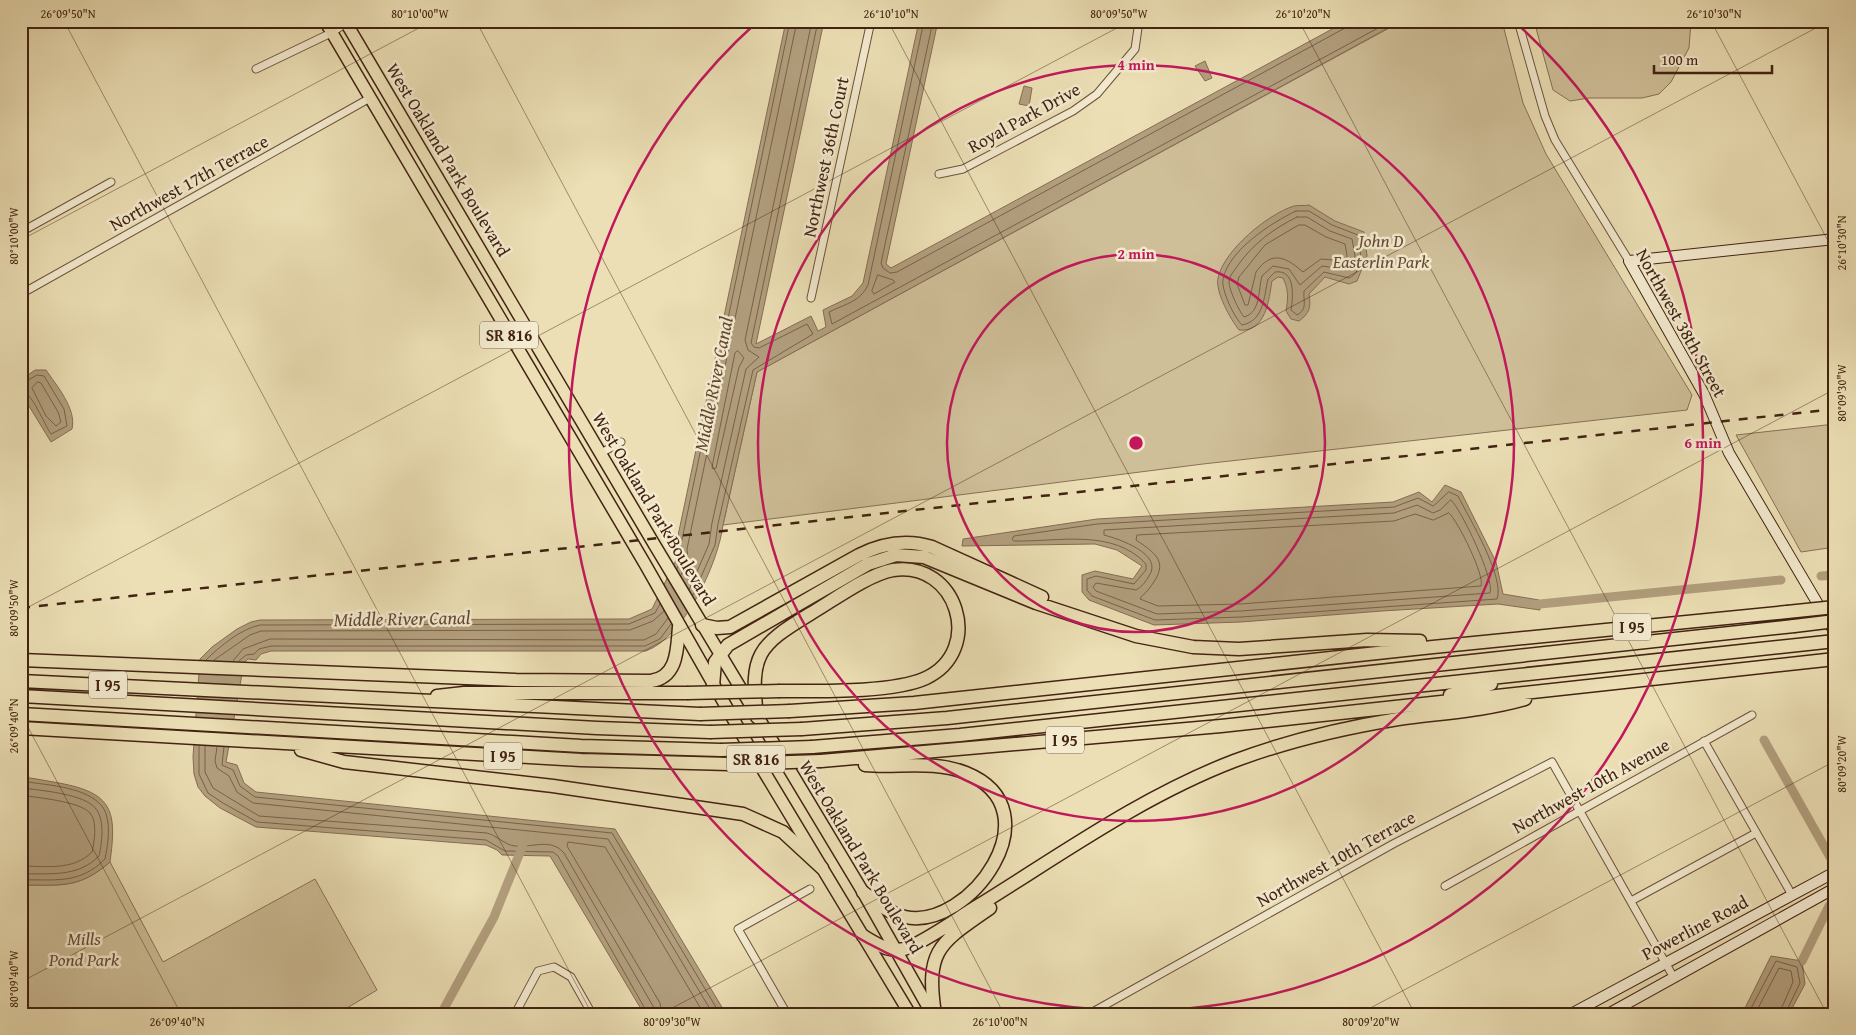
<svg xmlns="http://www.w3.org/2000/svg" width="1856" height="1035" font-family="'Gentium Book Plus',serif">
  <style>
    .green { fill: #cfbf99; stroke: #887156 }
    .water { fill: #b29f7e; stroke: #856d53 }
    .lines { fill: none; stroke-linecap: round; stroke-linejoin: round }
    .shore { stroke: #7a6148; stroke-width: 1 }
    .canal { stroke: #b29f7e; stroke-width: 9 }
    .street-casing { stroke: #6c523b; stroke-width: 9 }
    .secondary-casing { stroke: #422312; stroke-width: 12 }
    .primary-casing { stroke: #422312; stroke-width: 14 }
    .highway-casing { stroke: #422312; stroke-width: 15 }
    .street { stroke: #f3eacf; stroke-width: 7 }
    .secondary { stroke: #f3eacf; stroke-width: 10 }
    .primary { stroke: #ecdfb5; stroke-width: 11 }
    .highway { stroke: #ecdfb5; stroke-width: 12 }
    .rail { stroke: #422312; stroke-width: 2.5; stroke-dasharray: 9 9; stroke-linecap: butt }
    .highway-bridge-casing { stroke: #422312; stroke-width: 15; stroke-linecap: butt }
    .highway-bridge { stroke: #ecdfb5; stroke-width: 12 }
    .ticks { fill: none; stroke: #422312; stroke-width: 1; stroke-opacity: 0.45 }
    .ring { fill: none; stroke: #c2185b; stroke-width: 2.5 }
    .labels { text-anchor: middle; stroke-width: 5; stroke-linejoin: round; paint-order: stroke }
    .shield { fill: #f3eacf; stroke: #775f4b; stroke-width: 1 }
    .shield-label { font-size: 16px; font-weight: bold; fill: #422312 }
    .street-label { font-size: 18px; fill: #422312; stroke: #f3eacf }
    .park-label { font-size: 18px; font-style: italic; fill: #654a34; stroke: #f3eacf }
    .water-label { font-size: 19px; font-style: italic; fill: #644832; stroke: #f3eacf }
    .centre { fill: #c2185b; stroke: #f3eacf; stroke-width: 2.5 }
    .ring-label { font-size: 15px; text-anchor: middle; font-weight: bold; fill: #c2185b; stroke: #f3eacf; stroke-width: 5; stroke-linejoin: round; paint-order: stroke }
    .neatline { fill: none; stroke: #422312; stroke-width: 2 }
    .ticks-label { font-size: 12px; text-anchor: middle; fill: #422312 }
  </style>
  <rect width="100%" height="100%" fill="#ecdfb5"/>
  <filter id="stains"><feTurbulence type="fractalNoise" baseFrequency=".004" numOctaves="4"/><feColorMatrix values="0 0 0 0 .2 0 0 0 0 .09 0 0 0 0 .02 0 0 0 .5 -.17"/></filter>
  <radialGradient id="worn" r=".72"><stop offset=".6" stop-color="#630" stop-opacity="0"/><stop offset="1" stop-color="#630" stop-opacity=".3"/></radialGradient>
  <path class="green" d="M1402,21h100l21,82 23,51 146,241 -5,15 -484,54 -480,61 34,-153z
    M1534,21h157l-2,27 -18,34 -12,12 -17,4h-53l-19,3 -17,-11z
    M1835,424v123l-34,5 -65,-117z
    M110,862l53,100 152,-83 62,111 -40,24h-316v-129c40,0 58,4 89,-23z"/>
  <path class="water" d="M786,21h38l-68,323 55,-28 7,15 8,-4 -3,-17 29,-14 11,-13 56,-262h19l-52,243 5,4 456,-247h54l-644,351 -34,153c-5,39 -39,112 -77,126h-375l-10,3 -5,6 -8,-1 -4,4 -18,99 11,3 7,18 12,9 359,37 111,185h-82l-94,-158 -48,-1 -5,-5 -11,-5 -230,-18 -36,-19 -15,-12 -7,-9 -4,-13 -1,-17 7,-98 12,-12 25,-18 14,-7 9,-2 359,-1h10l23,-10 25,-51 -2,-8z
    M1205,61l7,17 -7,3 -10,-15z
    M1024,86l8,2 -3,18 -10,-2z
    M1309,205l26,16 29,11 3,24 -10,25 -8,3 -24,-7 -16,17c2,13 1,19 -10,27l-8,-2 -5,-8c2,-12 3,-21 -3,-33l-5,-1 -6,4c-3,18 -6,52 -33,49 -8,-10 -24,-38 -21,-52 6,-28 50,-64 76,-72 5,-1 11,0 15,-1z
    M35,370h11c10,15 31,39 26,59l-21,13 -30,-49v-13z
    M1445,485l16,7 35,70 7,32 36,6 1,10 -42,-6 -116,7 -141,11 -87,3 -65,-25 -7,-8v-17l13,-4 38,8 9,-13 -25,-16 -22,-6 -133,2 1,-7 134,-20 296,-17 26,-10 13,10z
    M21,777c13,1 26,4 38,6 54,10 58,28 51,79 -31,27 -49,23 -89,23z
    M1771,956l31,5 3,23 -16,30h-47z"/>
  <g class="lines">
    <path class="shore" d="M924,21l-56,264c-8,17 -23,19 -39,27l3,12 559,-303
      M933,21l-52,242 2,5 7,5 7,-1 448,-244 3,-7
      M1296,211h13l23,14 26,10c3,12 6,37 -9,43l-25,-6 -20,19c-1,10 4,18 -7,24l-6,-5c2,-13 5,-41 -16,-38l-7,7c-4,17 -4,42 -26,46 -8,-8 -21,-35 -19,-46 6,-29 48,-56 73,-68z
      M1297,217h10l23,14 22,8 3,17 -5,14 -28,-4 -22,19 -11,-16 -16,-3 -11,10c-4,15 -1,36 -18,41 -5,-6 -15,-27 -15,-35 0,-6 6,-12 9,-17 16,-22 35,-36 59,-48z
      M1299,225h6l21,12 19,7 2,11 -1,6 -25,-2 -18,13c-16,-14 -31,-23 -47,0l-8,33h-3l-8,-21 2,-7 26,-32z
      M878,275l15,5 2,2 -21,12 -2,-3z
      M738,351l6,7 -5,9 -23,101 -3,1 -1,-2 23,-114z
      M38,382l3,1 17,29 3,10 -5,4 -10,-10 -14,-28z
      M21,384l16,-9 7,1 20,33 3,17 -16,8c-7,-10 -19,-42 -30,-44
      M1449,492l9,4c11,22 47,81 39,103l-256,18 -86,3 -63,-24 -5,-6v-11l9,-3 38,8 12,-14v-6c-33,-36 -88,-22 -132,-23l-2,-2 2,-3 83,-12 297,-17 24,-9 15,8z
      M1451,500c10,9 44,80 39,93l-249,18 -84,3 -61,-23 -3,-4 3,-4 40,7c6,-3 10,-9 13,-14 15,-22 -30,-37 -45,-41v-5l290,-17 23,-8 16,8 7,-3z
      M1449,513c9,8 36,63 32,73l-241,18 -82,2 -18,-7c2,-4 5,-5 8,-9 21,-26 12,-34 -12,-50l1,-5 257,-14 21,-7 18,6z
      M677,569l4,-10 -1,-10 110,-528
      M681,575l7,-15 -1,-11 110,-528
      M689,590l20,-46 3,-21 34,-154 13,-12 -11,-7 -3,-10 67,-319
      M693,595l22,-50 3,-21 35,-154 60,-36 -6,-10 -48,24 -5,-1 -3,-4 67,-322
      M206,660c14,-14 35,-31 54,-35l369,-1 26,-11 5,-9
      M214,660l36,-25 11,-4 369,-1 23,-9 11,-10
      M233,661l10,-12 27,-10 374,1 12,-6 12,-16
      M239,661l7,-6 8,-1 5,-5 12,-3h374l15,-7 11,-15
      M199,746v28l9,19 15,10 34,19 229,18 19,11 48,1 5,4 90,158
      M205,746v26l8,16 46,28 228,17c8,2 14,8 21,11 17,8 41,-9 56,9l89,153 2,8
      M217,747l-2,14 2,7 12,8 8,16 16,11 355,36 105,175
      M224,747l-2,18 11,5 7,16 15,11 357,36 108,181
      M21,781c24,4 60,5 78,22 14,12 9,41 6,56 -26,26 -50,20 -84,21
      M21,788c18,2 65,6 75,21 9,12 6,33 3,47 -22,22 -49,17 -78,18
      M21,795c17,3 58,6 69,18 8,9 4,29 2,39 -19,19 -46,14 -71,14
      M662,1014l-2,-11 -93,-157 1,-4 37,5 99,167
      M1748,1014l28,-53 21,6 3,16 -15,31
      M1755,1014l24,-46 12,3 2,11 -14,32"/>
    <path class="canal" d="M1821,576l14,-1
      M1540,604l241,-24
      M1764,740l66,117
      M1802,961l27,-55
      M441,1014l53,-97 29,-72"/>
    <defs>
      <path id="street" d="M1518,21l27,95 10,24 74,121
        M256,69l75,-36 18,-12
        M939,174l24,-5 110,-58 24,-17 38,-45 4,-28
        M21,232l90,-50
        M21,294l349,-196
        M811,298l60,-277
        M601,453l20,-11
        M1704,741l88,154
        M1445,886l307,-171
        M1631,901l125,-68
        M515,1014l23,-43 16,-4 17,10 21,37
        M787,1014l-49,-85 72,-40
        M1089,1014l304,-170 159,-82 122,216"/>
      <path id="secondary" d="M1835,239l-206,22 75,133 25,59 106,180
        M1571,1014l264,-142
        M1608,1014l227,-126"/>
      <path id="primary" d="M325,21l320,543 103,181 162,269
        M345,21l309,523 209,348 69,122"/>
      <path id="highway" d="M702,625l15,3 13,-1 129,-72c24,-12 47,-16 73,-8l110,50
        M21,660l495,20 135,1c27,-4 26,-32 28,-54
        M21,681l679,33
        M713,686l2,-24 13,-17 140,-81 28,-9 28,2 112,46 100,33 57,11 46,2 128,-9 53,1
        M1450,695l41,-11
        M21,696l576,32 113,4
        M437,696l27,-3h223
        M790,711l124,-8 519,-56 354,-35
        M21,714l560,32 140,4
        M757,717c-7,-62 0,-71 53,-103 24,-14 57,-39 83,-44 64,-10 92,80 33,108 -32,15 -109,13 -146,13
        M21,728l560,32 148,4
        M802,729l145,-11 847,-92
        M812,747l148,-12 875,-94
        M301,750l43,12 209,24 190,28 40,18 39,36
        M821,761l400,-35 614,-67
        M863,892c13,10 25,21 42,25 64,14 152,-107 61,-144 -32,-13 -68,-5 -101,-8
        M863,936c15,9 29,19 47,11 25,-12 48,-29 71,-43 82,-51 162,-108 253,-143 53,-20 109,-33 164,-42 43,-6 85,-8 127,-20
        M935,1014c-10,-65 5,-71 55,-106"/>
    </defs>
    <use href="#street" class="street-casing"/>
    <use href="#secondary" class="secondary-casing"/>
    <use href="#primary" class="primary-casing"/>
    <use href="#highway" class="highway-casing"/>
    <use href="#street" class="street"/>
    <use href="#secondary" class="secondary"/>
    <use href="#primary" class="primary"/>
    <use href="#highway" class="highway"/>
    <path class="rail" d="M21,608l1814,-199"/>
    <defs>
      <path id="highway-bridge" d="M1787,612l48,-5
        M1794,626l41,-5
        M687,693l93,-2
        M700,714l90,-3
        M710,732l92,-3
        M721,750l91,-3
        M729,764l92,-3"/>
    </defs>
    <use href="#highway-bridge" class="highway-bridge-casing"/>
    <use href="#highway-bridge" class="highway-bridge"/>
  </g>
  <path class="ticks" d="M64,21l528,993M476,21l528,993M888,21l527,993M1299,21l528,993M1711,21l124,233M21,240l411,-219M21,611l1109,-590M21,714l160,300M21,982l1808,-961M661,1014l1174,-625M1359,1014l476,-253"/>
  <g class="ring">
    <circle cx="1136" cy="443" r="189"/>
    <circle cx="1136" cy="443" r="378"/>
    <path d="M1515 22A567 567 0 1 1 757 22"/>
  </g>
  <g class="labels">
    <g class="shield">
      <rect x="480" y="321.5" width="58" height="27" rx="4"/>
      <rect x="1613" y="613.5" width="38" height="27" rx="4"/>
      <rect x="89" y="671.5" width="38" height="27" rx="4"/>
      <rect x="1046" y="726.5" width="38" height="27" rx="4"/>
      <rect x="484" y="742.5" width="38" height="27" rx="4"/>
      <rect x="727" y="745.5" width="58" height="27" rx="4"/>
    </g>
    <g class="shield-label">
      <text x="509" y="341">SR 816</text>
      <text x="1632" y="633">I 95</text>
      <text x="108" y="691">I 95</text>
      <text x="1065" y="746">I 95</text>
      <text x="503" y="762">I 95</text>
      <text x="756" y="765">SR 816</text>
    </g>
    <g class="street-label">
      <text transform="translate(1024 118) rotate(-29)" y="6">Royal Park Drive</text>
      <text transform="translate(826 157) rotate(-78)" y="6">Northwest 36th Court</text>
      <text transform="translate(448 160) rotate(59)" y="6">West Oakland Park Boulevard</text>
      <text transform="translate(189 183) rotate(-29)" y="6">Northwest 17th Terrace</text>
      <text transform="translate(1681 323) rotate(61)" y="6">Northwest 38th Street</text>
      <text transform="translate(654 509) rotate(59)" y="6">West Oakland Park Boulevard</text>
      <text transform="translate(1591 786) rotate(-29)" y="6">Northwest 10th Avenue</text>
      <text transform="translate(861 857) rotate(59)" y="6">West Oakland Park Boulevard</text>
      <text transform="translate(1336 859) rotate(-29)" y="6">Northwest 10th Terrace</text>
      <text transform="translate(1695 928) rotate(-28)" y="6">Powerline Road</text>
    </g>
    <g class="park-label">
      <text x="1381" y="247">John D<tspan x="1381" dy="21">Easterlin Park</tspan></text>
      <text x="84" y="945">Mills<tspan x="84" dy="21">Pond Park</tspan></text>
    </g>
    <g class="water-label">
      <text transform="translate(713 384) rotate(-79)" y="7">Middle River Canal</text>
      <text transform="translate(402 618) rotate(-1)" y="7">Middle River Canal</text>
    </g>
  </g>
  <circle cx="1136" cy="443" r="8" class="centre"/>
  <g class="ring-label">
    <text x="1136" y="70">4 min</text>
    <text x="1136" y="259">2 min</text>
    <text x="1703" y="448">6 min</text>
  </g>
  <rect width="1856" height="1035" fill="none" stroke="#ecdfb5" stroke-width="55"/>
  <path d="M1654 65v8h118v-8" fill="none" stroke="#422312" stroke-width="2.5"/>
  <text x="1661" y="65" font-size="15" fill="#422312" stroke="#f3eacf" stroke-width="4" paint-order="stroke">100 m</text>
  <rect x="28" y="28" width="1800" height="980" class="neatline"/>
  <g class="ticks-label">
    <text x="68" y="18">26°09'50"N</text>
    <text x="420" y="18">80°10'00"W</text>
    <text x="891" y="18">26°10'10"N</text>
    <text x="1119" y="18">80°09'50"W</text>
    <text x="1303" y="18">26°10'20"N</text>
    <text x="1714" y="18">26°10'30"N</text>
    <text transform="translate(14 236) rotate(-90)" y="4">80°10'00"W</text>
    <text transform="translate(1842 243) rotate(-90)" y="4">26°10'30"N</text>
    <text transform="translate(1842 393) rotate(-90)" y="4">80°09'30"W</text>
    <text transform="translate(14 608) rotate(-90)" y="4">80°09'50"W</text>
    <text transform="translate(14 726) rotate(-90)" y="4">26°09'40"N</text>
    <text transform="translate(1842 764) rotate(-90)" y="4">80°09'20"W</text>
    <text transform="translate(14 979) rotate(-90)" y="4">80°09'40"W</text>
    <text x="177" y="1026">26°09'40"N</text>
    <text x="672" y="1026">80°09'30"W</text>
    <text x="1000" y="1026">26°10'00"N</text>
    <text x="1371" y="1026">80°09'20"W</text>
  </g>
  <rect width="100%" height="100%" filter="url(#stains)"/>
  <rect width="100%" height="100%" fill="url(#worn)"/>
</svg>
